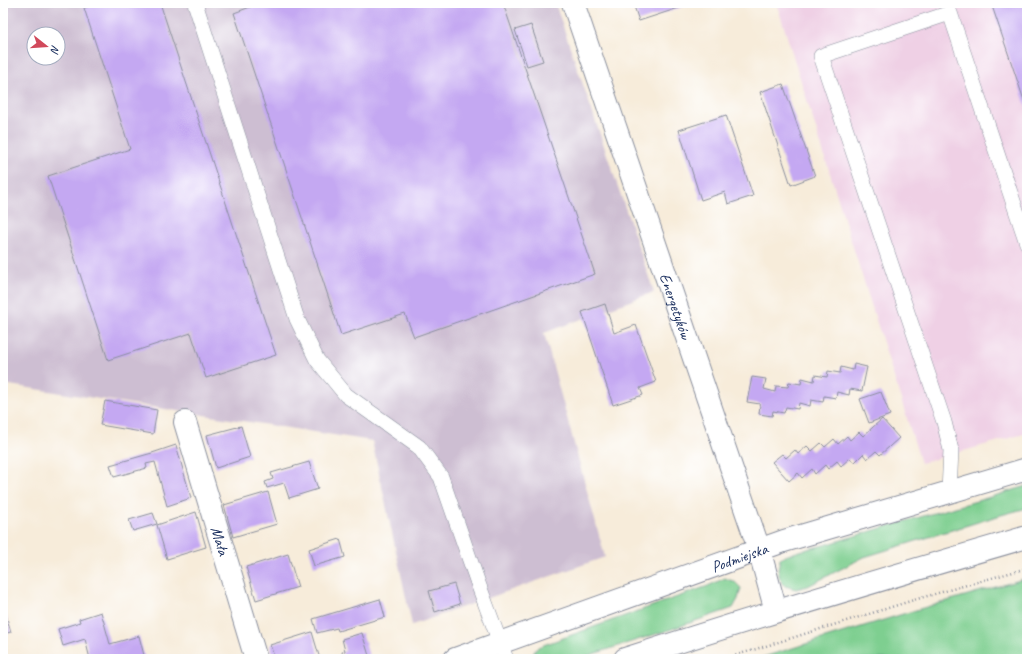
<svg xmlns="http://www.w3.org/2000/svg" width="1030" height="662" font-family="Caveat,sans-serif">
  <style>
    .built { fill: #efd0e5 }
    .industrial { fill: #cdbed2; fill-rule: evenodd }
    .green { fill: #7ecf90; stroke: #4c7f77 }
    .building { fill: #c4a8f2 }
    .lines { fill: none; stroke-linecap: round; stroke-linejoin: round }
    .lane-casing { stroke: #898e9c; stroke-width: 16 }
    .street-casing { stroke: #898e9c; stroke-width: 24 }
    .secondary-casing { stroke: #898e9c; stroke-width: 24 }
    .path { stroke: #898e9c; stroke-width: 2.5; stroke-dasharray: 1 3; stroke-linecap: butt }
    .lane { stroke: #fff; stroke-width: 15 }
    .street { stroke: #fff; stroke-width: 22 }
    .secondary { stroke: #fff; stroke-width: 22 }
    .labels { text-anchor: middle; stroke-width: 3; stroke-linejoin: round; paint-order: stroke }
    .street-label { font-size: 16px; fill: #1b2f5e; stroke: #fff }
  </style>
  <rect width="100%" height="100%" fill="#fff"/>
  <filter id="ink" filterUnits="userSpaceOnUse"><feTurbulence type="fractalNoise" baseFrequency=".025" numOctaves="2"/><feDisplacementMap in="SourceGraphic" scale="8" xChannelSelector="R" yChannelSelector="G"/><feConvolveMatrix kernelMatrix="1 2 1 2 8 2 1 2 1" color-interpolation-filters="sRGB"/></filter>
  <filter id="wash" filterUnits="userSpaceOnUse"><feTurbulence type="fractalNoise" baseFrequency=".012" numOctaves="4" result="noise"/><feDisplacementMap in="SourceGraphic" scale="16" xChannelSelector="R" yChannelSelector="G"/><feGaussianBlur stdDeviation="0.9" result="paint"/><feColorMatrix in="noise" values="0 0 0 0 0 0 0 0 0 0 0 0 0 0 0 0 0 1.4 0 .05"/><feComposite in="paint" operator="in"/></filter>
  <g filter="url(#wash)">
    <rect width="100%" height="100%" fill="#f7ecda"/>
    <path class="built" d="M776,3h251v430l-106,30 -142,-452z"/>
    <path class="industrial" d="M3,3h552l99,289 -110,41 61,224 -193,68 -40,-184 -369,-57zM34,34h24v24h-24z"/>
    <path class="green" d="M1027,486v22l-26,7 -137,42 -56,29 -12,3 -11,-3 -5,-7 -2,-9 2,-11c15,-9 37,-11 55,-17 63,-20 128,-36 192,-56z
      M725,578l10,4 6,6 -3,11 -5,9 -67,23 -89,28h-44l1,-7 4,-5 170,-61z
      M1027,578v81h-270l159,-49z"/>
    <g id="blocks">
      <path class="building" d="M99,3h61l116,352 -70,23 -15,-45 -83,27 -60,-184 82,-27 -46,-141z
        M261,3h242l92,271 -181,63 -9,-23 -64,21 -107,-322z
        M633,3h61l-55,18z
        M991,3h36v106z
        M531,25l12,36 -16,5 -12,-36z
        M783,84l32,92 -24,9 -31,-93z
        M726,115l27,81 -25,8 -3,-12 -24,8 -22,-70z
        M605,304l9,29 22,-8 20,57 -16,6 3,7 -30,10 -31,-93z
        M854,364l13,3 -5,24 -12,-2 -1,6 -12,-3 -1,6 -12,-2 -1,6 -12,-2 -1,6 -11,-3 -1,6 -12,-2 -2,6 -11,-2 -1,5 -13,-2 1,-10 -13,-2 5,-25 14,2 -2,10 11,3 1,-6 12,1 1,-5 12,2 1,-6 12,3 1,-6 12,2 1,-6 12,2 1,-6 12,3z
        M881,392l9,23 -21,8 -9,-24z
        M105,401l52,9 -4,24 -53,-9z
        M882,419l17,19 -19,17 -4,-4 -9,8 -4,-5 -9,9 -4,-5 -9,8 -4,-5 -9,8 -3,-4 -10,9 -3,-5 -10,9 -4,-5 -9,8 -17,-19 10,-8 4,4 9,-8 3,4 9,-8 5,5 9,-8 4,4 9,-8 4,5 9,-8 3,4 9,-8 4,4z
        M241,426l9,31 -34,11 -9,-33z
        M176,445l15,53 -24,8 -12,-44 -9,2 1,4 -33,9 -4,-12 42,-12z
        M309,462l9,27 -29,9 -5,-15 -17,5 -2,-6 8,-3 -2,-6z
        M268,492l9,32 -44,13 -9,-32z
        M196,512l10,35 -39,12 -10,-34z
        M153,513l4,11 -24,7 -4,-11z
        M340,539l5,18 -31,9 -5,-17z
        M288,554l10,33 -42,13 -10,-33z
        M454,584l6,20 -25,8 -6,-21z
        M380,599l5,18 -47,14 -1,-3 -20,5 -4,-14z
        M3,605l8,27 -8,2z
        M101,612l9,32 29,-8 6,23h-55l-5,-20 -22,7 -5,-17 22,-7 -1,-3z
        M312,632l8,27h-45l-5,-14z
        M362,633l8,26h-26l-2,-7 3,-1 -3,-12z"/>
    </g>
  </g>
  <g filter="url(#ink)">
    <use href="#blocks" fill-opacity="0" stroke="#898e9c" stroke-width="1"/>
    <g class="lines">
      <defs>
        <path id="lane" d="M195,3l102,316 20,41 29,35 73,52 22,30 38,109 27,73
          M949,492l2,-42 -7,-28 -123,-366 129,-43 77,230"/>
        <g id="street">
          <path id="s1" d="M573,3l186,546 17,62"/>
          <path id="s2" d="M185,422l71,237"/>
        </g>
        <g id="secondary">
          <path id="s3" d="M455,659l329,-118 243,-72"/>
          <path d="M625,659c133,-43 267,-83 402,-122"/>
        </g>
      </defs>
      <use href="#lane" class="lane-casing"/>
      <use href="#street" class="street-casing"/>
      <use href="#secondary" class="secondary-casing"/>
      <path class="path" d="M724,659l193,-60 110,-31"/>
      <use href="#lane" class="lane"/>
      <use href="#street" class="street"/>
      <use href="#secondary" class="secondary"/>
    </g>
  </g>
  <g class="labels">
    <g class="street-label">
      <text dy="6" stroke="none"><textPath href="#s1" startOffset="320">Energetyków</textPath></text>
      <text dy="6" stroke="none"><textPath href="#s2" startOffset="124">Mała</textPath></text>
      <text dy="6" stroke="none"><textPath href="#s3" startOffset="302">Podmiejska</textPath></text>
    </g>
  </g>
  <rect width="1030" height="662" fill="none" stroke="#fff" stroke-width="16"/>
  <g transform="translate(46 46) rotate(107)"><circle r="19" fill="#ffffff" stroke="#a4acbf"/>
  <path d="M0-3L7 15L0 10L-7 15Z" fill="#d1495b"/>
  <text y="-6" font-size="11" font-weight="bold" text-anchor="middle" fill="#1b2f5e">N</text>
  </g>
</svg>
